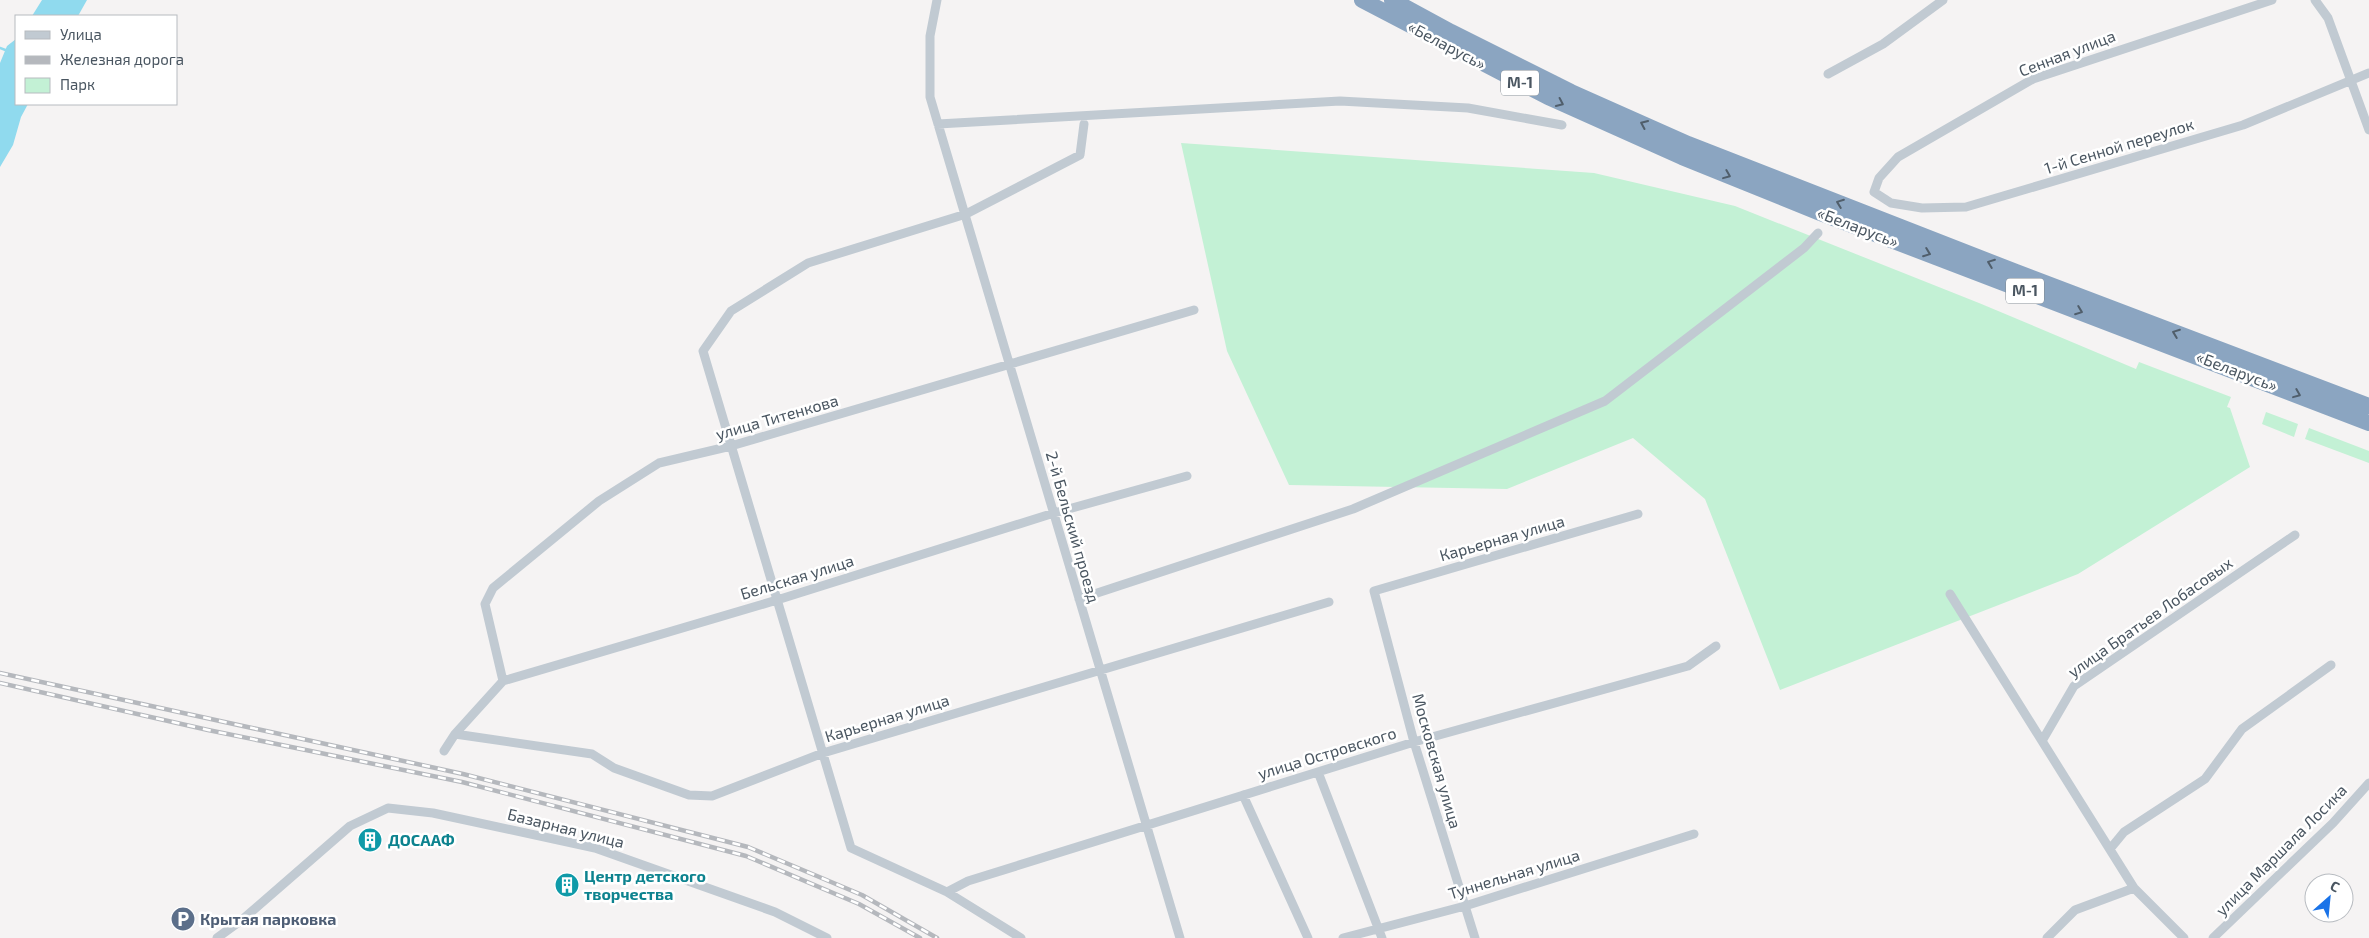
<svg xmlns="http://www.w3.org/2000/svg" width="2369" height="938" font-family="'Exo 2',sans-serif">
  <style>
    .green { fill: #c3f1d5 }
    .water { fill: #90daee }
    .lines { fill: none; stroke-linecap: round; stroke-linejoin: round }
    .stream { stroke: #90daee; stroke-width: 2.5 }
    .street { stroke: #c1cad2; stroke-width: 9 }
    .highway { stroke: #8ba5c1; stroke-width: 16 }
    .rail-casing { stroke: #b5b8bd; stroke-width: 4.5 }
    .rail { stroke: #fff; stroke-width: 2.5; stroke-dasharray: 8; stroke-linecap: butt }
    .oneway { stroke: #505e6b }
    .labels { text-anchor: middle; stroke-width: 5; stroke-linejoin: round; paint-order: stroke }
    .shield { fill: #fff; stroke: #808990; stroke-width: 1 }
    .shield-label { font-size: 15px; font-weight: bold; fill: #4a5661 }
    .street-label { font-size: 16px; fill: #4a5661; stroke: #fff }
    .culture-label { font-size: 16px; font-weight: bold; fill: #0d838f; stroke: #fff; text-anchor: start }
    .service-label { font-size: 16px; font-weight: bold; fill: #4e5e75; stroke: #fff; text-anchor: start }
  </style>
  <rect width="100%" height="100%" fill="#f5f3f3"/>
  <path class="green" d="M1181,143l413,30 141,33 244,97 157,66 3,-7 92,35 -4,10 3,1 20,59 -172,107 -298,116 -75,-191 -72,-61 -126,51 -218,-4 -62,-134z
    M2266,412l32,12 -4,13 -32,-13z
    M2309,428l60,23v12l-64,-24z"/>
  <path class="water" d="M42,0h45l-9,16h-46z
    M16,39v65h12l-7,13 -8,28 -13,22v-104l7,-17z"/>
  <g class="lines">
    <path class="stream" d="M0,48l8,3"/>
    <path class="street" d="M937,0l-7,36v61l250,841
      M2272,0l-239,79 -135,78 -19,21 -5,14 17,11 31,5 44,-1 277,-82 126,-52
      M2315,0l13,18 41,112
      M1828,74l55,-30 60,-44
      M938,124l402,-23 128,7 94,17
      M1950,594l184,294 50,50
      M1079,599l274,-90 252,-108 199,-153 14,-15
      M503,681l-18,-77 8,-16 106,-87 60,-38 72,-17 463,-136
      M455,734l137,20 22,14 75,27 23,1 111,-43 506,-151
      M2042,741l32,-55 221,-151
      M444,751l11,-17 48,-53 274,-81 277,-87 133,-37
      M1318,772l64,166
      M1243,795l65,143
      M2110,849l14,-17 81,-53 37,-50 89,-64
      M947,892l21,-11 446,-139 274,-76 28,-20
      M217,938l26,-19 107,-93 38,-18 45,5 162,35 180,64 52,26
      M1021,938l-74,-46 -96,-44 -148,-497 28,-40 77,-48 158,-49 114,-59 4,-31
      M1343,938l122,-32 229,-72
      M1475,938l-61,-196 -40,-151 264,-77
      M2047,938l28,-28 59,-22
      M2213,938l120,-115 36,-40"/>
    <path class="highway" d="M1362,0l186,97 134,60 136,55 551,211
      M1392,0l59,32 120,60 117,52 328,128 353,134"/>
    <defs>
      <path id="rail" d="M0,673l463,101 285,73 114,48 75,43
        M0,683l208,47 254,52 284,74 113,48 61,34"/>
    </defs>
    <use href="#rail" class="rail-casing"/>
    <use href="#rail" class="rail"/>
  </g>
  <defs><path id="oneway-chevron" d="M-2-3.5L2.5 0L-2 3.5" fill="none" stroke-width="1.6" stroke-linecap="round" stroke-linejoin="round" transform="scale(1.25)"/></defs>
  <g class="oneway">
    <use href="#oneway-chevron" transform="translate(1560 103) rotate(25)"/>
    <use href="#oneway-chevron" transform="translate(1644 124) rotate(-156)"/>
    <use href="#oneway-chevron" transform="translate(1727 175) rotate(22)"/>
    <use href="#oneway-chevron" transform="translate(1840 203) rotate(-159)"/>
    <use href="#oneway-chevron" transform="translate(1927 253) rotate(21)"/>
    <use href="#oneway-chevron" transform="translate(1991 263) rotate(-159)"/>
    <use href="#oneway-chevron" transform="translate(2079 311) rotate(21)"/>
    <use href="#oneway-chevron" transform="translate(2176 333) rotate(-159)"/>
    <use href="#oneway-chevron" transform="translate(2297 394) rotate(22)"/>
  </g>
  <defs>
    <symbol id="building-disc" viewBox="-11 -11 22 22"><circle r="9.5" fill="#0f9aa8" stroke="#fff"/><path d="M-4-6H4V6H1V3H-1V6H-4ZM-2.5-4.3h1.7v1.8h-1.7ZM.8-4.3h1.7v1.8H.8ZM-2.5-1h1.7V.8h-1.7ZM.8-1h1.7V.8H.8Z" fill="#fff"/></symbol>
    <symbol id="parking-disc" viewBox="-11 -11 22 22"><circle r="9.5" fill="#5c6f8a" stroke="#fff"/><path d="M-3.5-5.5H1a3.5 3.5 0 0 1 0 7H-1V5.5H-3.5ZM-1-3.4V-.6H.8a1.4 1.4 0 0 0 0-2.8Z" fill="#fff"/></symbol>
  </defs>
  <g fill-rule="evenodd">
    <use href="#building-disc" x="356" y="826" width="28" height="28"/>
    <use href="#building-disc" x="553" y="871" width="28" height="28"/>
    <use href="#parking-disc" x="169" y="905" width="28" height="28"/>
  </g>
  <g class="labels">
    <g class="shield">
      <rect x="1501" y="70.5" width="38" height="25" rx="4"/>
      <rect x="2006" y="278.5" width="38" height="25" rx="4"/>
    </g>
    <g class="shield-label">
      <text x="1520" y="88">М-1</text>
      <text x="2025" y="296">М-1</text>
    </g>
    <g class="street-label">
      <text transform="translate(1447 45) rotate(28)" y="6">«Беларусь»</text>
      <text transform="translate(2067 53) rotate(-21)" y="6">Сенная улица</text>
      <text transform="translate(2119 146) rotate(-17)" y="6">1-й Сенной переулок</text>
      <text transform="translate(1858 227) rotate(21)" y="6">«Беларусь»</text>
      <text transform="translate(2237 371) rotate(21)" y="6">«Беларусь»</text>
      <text transform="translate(777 417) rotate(-16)" y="6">улица Титенкова</text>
      <text transform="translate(1073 527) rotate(74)" y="6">2-й Бельский проезд</text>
      <text transform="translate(1502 538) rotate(-16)" y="6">Карьерная улица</text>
      <text transform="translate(797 577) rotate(-17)" y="6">Бельская улица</text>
      <text transform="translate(2150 617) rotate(-35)" y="6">улица Братьев Лобасовых</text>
      <text transform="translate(887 718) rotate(-17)" y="6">Карьерная улица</text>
      <text transform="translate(1327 753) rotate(-17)" y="6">улица Островского</text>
      <text transform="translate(1437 761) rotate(74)" y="6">Московская улица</text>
      <text transform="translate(566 828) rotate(14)" y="6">Базарная улица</text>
      <text transform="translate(2281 850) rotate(-45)" y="6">улица Маршала Лосика</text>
      <text transform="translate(1514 874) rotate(-17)" y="6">Туннельная улица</text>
    </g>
    <g class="culture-label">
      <text x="388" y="846">ДОСААФ</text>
      <text x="584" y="882">Центр детского<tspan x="584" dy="18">творчества</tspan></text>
    </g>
    <g class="service-label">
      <text x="200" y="925">Крытая парковка</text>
    </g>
  </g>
  <rect x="15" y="15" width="162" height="90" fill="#ffffff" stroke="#b7bbc0"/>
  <rect x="25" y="31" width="25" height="8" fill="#c1cad2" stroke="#b7bbc0"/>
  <text x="60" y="40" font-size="15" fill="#4a5661">Улица</text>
  <rect x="25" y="56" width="25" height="8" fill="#b5b8bd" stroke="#b7bbc0"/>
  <text x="60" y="65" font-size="15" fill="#4a5661">Железная дорога</text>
  <rect x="25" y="78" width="25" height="15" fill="#c3f1d5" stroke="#b7bbc0"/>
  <text x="60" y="90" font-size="15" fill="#4a5661">Парк</text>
  <g transform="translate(2329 898) rotate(27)"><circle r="24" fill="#ffffff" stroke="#b7bbc0"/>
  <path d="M0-4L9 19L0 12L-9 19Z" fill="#1a73e8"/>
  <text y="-8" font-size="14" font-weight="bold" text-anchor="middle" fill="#4a5661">С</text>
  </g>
</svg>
